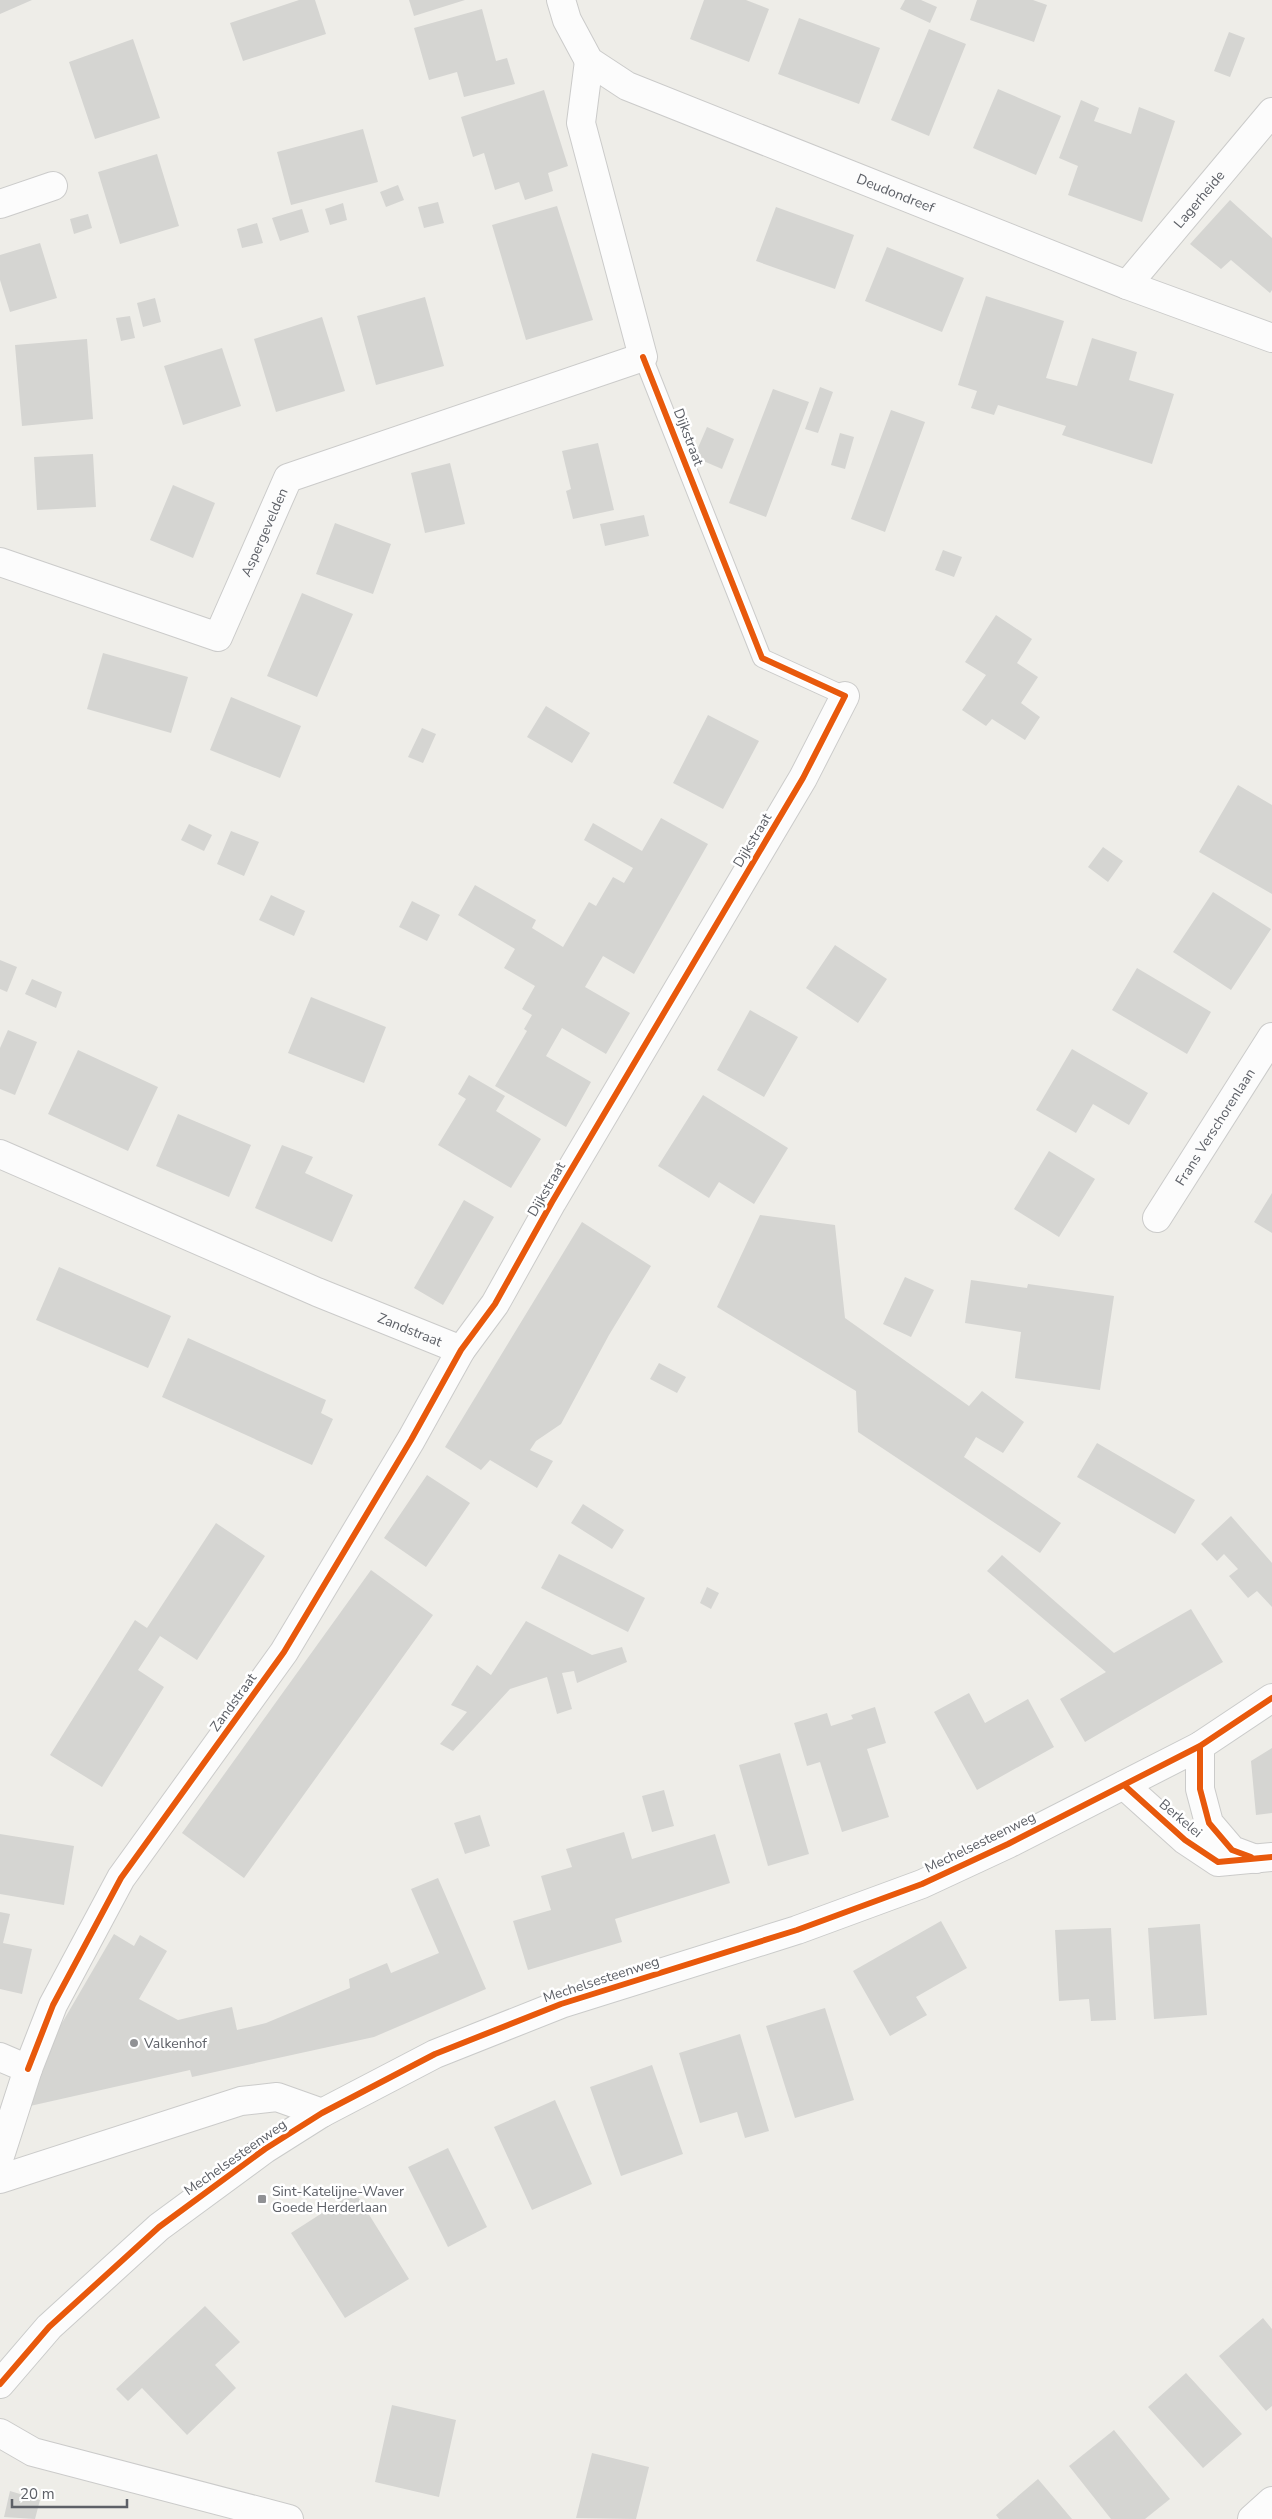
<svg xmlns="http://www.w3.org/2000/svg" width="1272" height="2519" font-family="'Nunito Sans',sans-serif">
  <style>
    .building { fill: #d5d5d2 }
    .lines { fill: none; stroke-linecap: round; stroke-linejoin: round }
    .lane-casing { stroke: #cbcbca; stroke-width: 20 }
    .street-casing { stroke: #cbcbca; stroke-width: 30 }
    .secondary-casing { stroke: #cacbca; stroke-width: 30 }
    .lane { stroke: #fcfcfc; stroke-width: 18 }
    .street { stroke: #fcfcfc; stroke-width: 28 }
    .secondary { stroke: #fcfcfc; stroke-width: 28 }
    .cycleway-casing { stroke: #fff; stroke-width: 9 }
    .cycleway { stroke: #e8590c; stroke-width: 6 }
    .poi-dot { fill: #909194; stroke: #fff; stroke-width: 2 }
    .labels { text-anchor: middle; stroke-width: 5; stroke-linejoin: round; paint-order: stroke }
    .street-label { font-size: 14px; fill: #5d6067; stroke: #fff }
    .poi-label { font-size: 14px; fill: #5d6067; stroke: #fff; text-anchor: start }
  </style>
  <rect width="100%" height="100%" fill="#eeede8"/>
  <path class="building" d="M0,0h32l-32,14z
    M299,0h16l11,34 -83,27 -13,-38z
    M409,0h56l-51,16z
    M704,0h42l23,9 -20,53 -59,-23z
    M905,0h16l16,7 -7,16 -30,-14z
    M977,0h56l14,5 -13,37 -64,-22z
    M482,9l14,52 11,-3 8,26 -51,13 -7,-25 -28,8 -15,-52z
    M799,18l81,30 -21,56 -81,-30z
    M929,29l37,15 -37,92 -38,-16z
    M1229,32l16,6 -15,39 -16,-6z
    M133,39l27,79 -65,21 -26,-77z
    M998,89l63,27 -25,59 -63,-27z
    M544,90l24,76 -20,7 5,18 -28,9 -6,-18 -24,8 -11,-37 -11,4 -12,-40z
    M1081,100l18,8 -5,13 37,13 8,-27 36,14 -33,101 -74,-27 10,-29 -19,-8z
    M363,129l15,53 -87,23 -14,-53z
    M157,154l22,72 -59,18 -22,-72z
    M398,185l6,15 -18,7 -6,-15z
    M1230,200l42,38v52l-2,3 -39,-33 -10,9 -31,-25z
    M438,202l6,21 -20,5 -6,-21z
    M343,203l4,17 -17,5 -5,-16z
    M557,206l36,114 -67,20 -34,-115z
    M776,207l78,28 -19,54 -79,-28z
    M302,209l7,23 -29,9 -8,-23z
    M88,214l4,14 -18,6 -4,-15z
    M257,223l6,20 -21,5 -5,-19z
    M40,243l17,55 -47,14 -10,-32v-25z
    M887,247l77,31 -22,54 -77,-31z
    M986,296l78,25 -18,57 31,8 15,-48 45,14 -8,28 45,14 -22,70 -90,-29 4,-9 -68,-21 -4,10 -23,-7 6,-17 -19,-6z
    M425,297l19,69 -68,19 -19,-69z
    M155,298l6,24 -18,5 -6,-24z
    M130,316l5,22 -14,3 -5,-23z
    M322,317l23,74 -69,21 -22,-73z
    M87,339l6,80 -71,7 -7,-81z
    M222,348l19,58 -58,19 -19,-59z
    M820,387l13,5 -15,41 -13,-4z
    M773,389l36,13 -43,115 -37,-14z
    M891,410l34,12 -40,110 -34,-13z
    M707,427l27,12 -12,30 -28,-12z
    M840,433l14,4 -9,32 -14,-4z
    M598,443l16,67 -41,9 -7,-28 5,-2 -9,-38z
    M93,454l3,53 -59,3 -3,-53z
    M450,463l15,61 -40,9 -14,-60z
    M173,485l42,18 -22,55 -43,-18z
    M644,515l5,21 -44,10 -5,-22z
    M335,523l56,21 -18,50 -57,-20z
    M943,550l19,7 -8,20 -19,-7z
    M302,593l51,21 -36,83 -50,-21z
    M996,615l36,24 -15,24 21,14 -17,26 19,14 -15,23 -33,-21 -6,7 -24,-16 24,-35 -21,-13z
    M103,653l85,24 -17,56 -84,-24z
    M231,697l70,29 -21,52 -70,-28z
    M546,706l44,27 -18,30 -45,-26z
    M708,715l51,26 -36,68 -50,-26z
    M422,728l14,6 -13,29 -15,-6z
    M1238,785l34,20v89l-73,-42z
    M661,818l47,26 -74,130 -31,-18 -18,31 45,26 -24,41 -44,-26 -16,28 45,26 -25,45 -71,-41 32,-55 -3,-2 8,-14 -10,-6 13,-23 -31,-18 11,-19 -57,-34 17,-30 61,35 -4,8 31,19 26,-45 7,4 17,-29 11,6 9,-15 -49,-28 9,-17 49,28z
    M189,824l23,11 -8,16 -23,-11z
    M231,831l28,11 -15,34 -27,-12z
    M1103,847l20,14 -15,21 -20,-15z
    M1213,892l58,37 -40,61 -58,-38z
    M271,895l34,16 -11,25 -35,-16z
    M412,901l28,14 -13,26 -28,-14z
    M835,945l52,34 -29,44 -52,-35z
    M0,960l17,7 -10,25 -7,-3z
    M1137,968l74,44 -24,42 -75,-44z
    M32,979l30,13 -6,16 -31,-14z
    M311,997l75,30 -22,56 -76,-30z
    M750,1010l48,27 -34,60 -47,-27z
    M8,1030l29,12 -22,53 -15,-6v-41z
    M1072,1049l76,44 -19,32 -36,-21 -17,29 -40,-23z
    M78,1050l80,37 -30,64 -80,-37z
    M469,1075l36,21 -9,15 45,28 -30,49 -73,-43 28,-46 -8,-5z
    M703,1095l85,53 -34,56 -35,-22 -10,16 -51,-32z
    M178,1114l73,31 -22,52 -73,-31z
    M282,1145l31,12 -8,16 48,22 -21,47 -77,-34z
    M1049,1151l46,28 -36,58 -45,-28z
    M1272,1193v40l-18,-11z
    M464,1200l30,17 -51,88 -29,-17z
    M760,1215l75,10 10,93 124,88 13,-15 42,31 -21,31 -27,-16 -12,20 97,66 -21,30 -182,-121 -2,-41 -139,-84z
    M582,1222l69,44 -42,69 -48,89 -25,17 -6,9 23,11 -16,27 -47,-28 -9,10 -36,-23z
    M59,1267l112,49 -23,52 -112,-48z
    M905,1277l29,13 -23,47 -28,-13z
    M971,1280l56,8 1,-4 86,12 -14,94 -85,-12 6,-46 -56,-9z
    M188,1338l138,62 -5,13 12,6 -21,46 -150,-68z
    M659,1363l27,14 -9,16 -27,-14z
    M1097,1443l98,57 -20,34 -98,-57z
    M427,1475l43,28 -44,64 -42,-29z
    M583,1504l41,26 -12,19 -41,-26z
    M1231,1516l41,47v44l-15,-16 -9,7 -19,-22 9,-7 -14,-15 -7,7 -16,-17z
    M216,1523l49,33 -68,104 -37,-24 -22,34 26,17 -62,100 -52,-32 85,-135 12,8z
    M559,1554l86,44 -17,34 -87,-44z
    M1002,1555l112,98 77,-44 32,53 -138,80 -25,-43 46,-27 -119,-101z
    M371,1570l62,45 -189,263 -62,-45z
    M707,1587l12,6 -8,16 -11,-6z
    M526,1621l66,34 30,-8 5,15 -50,21 -3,-12 -12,2 10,36 -15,5 -10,-37 -37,12 -57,62 -13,-7 27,-32 -16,-7 26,-40 14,10z
    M969,1693l16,30 43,-24 26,48 -77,43 -43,-78z
    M875,1707l11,36 -19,6 22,68 -47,15 -22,-70 -13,4 -13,-43 33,-10 4,13 22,-7 -2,-4z
    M1272,1748v65l-16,2 -5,-54z
    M780,1753l29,101 -41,12 -29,-101z
    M664,1790l10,36 -22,6 -10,-36z
    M480,1815l10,31 -25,8 -11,-31z
    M624,1832l8,27 83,-25 15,49 -115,36 7,23 -94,28 -15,-49 38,-11 -10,-34 31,-9 -6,-18z
    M0,1834l74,12 -10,59 -64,-11z
    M438,1878l48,111 -112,48 -182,40 -2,-7 -160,36 25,-71 59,-101 20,12 6,-11 27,16 -28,48 39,21 54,-13 5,23 29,-7 84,-35 -1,-9 38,-16 4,10 48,-20 -28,-64z
    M0,1912l10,2 -7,29 29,6 -10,45 -22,-5z
    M941,1921l26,47 -51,29 11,18 -37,21 -37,-65z
    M1200,1924l7,91 -53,4 -6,-91z
    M1111,1928l5,92 -25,1 -2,-22 -30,2 -4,-71z
    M825,2008l29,92 -59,18 -29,-92z
    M740,2034l29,97 -24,7 -8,-26 -37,11 -21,-70z
    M652,2065l31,89 -62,22 -31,-89z
    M555,2100l37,84 -60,26 -38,-83z
    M448,2148l39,79 -39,20 -40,-80z
    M355,2192l54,87 -64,39 -54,-85z
    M205,2306l35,36 -25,23 21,23 -49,47 -45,-47 -14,13 -12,-12z
    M1263,2318l9,11v77l-6,5 -47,-55z
    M1186,2373l56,61 -39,34 -55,-61z
    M392,2405l64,15 -17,77 -64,-15z
    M1114,2430l56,69 -25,20h-34l-42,-53z
    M592,2453l57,14 -13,52 -60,-1z
    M1038,2479l34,40h-73l-3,-4z
    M10,2491l30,9 -5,19 -31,-2z"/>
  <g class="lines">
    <defs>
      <path id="lane" d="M643,357l119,301 83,38"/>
      <g id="street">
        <path id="s1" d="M561,0l6,20 22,41 38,25 500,199 145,53"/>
        <path d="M0,204l53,-18"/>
        <path id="s2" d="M1127,285l145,-173"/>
        <path id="s3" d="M0,562l218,75 70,-159 355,-121 -62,-234 8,-62"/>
        <path id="s4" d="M0,1154l317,138 144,58"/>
        <path id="s5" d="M1157,1218l115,-181"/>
        <path d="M1200,1746v43l9,34 23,27 24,9"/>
        <path d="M1124,1785l61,55 33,22 54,-5"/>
        <path d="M0,2057l28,12 -28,87"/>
        <path d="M28,2069l25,-64 68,-127 163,-226 127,-212 50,-90 34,-46 57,-102 251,-424 42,-82"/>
        <path d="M0,2179l241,-78 36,-4 45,16"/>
        <path d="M0,2433l33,19 256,67"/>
        <path d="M1252,2519l20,-18"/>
      </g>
      <path id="secondary" d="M0,2384l49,-57 110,-100 106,-78 57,-36 113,-59 126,-50 236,-74 125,-46 86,-40 192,-98 72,-48"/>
    </defs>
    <use href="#lane" class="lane-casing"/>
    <use href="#street" class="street-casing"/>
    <use href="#secondary" class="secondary-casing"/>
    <use href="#lane" class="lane"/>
    <use href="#street" class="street"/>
    <use href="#secondary" class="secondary"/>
    <defs>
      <path id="cycleway" d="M1200,1746v43l9,34 23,27 19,7
        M1124,1785l61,55 33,22 54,-5
        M28,2069l25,-64 68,-127 163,-226 127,-212 50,-90 34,-46 57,-102 251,-424 42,-82 -83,-38 -119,-301
        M0,2384l49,-57 110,-100 106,-78 57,-36 113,-59 126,-50 236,-74 125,-46 86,-40 192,-98 72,-48"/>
    </defs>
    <use href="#cycleway" class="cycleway-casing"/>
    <use href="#cycleway" class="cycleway"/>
  </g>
  <g class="poi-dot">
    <circle cx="134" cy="2043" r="5"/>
    <rect x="257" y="2194" width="10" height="10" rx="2.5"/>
  </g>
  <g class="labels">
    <g class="street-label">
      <text dy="5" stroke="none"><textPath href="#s1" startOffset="402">Deudondreef</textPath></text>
      <text dy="5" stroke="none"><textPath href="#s2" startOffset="112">Lagerheide</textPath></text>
      <text transform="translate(689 437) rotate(69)" y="5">Dijkstraat</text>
      <text dy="5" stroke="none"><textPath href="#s3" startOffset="345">Aspergevelden</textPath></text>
      <text transform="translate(752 840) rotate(-59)" y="5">Dijkstraat</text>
      <text dy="5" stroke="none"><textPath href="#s5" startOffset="108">Frans Verschorenlaan</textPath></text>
      <text transform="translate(546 1189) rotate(-60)" y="5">Dijkstraat</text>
      <text dy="5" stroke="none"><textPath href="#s4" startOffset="446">Zandstraat</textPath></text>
      <text transform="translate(233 1702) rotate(-54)" y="5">Zandstraat</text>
      <text transform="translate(1181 1818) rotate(40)" y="5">Berkelei</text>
      <text transform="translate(980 1842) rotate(-26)" y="5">Mechelsesteenweg</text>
      <text transform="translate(601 1979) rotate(-18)" y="5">Mechelsesteenweg</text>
      <text transform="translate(235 2157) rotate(-35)" y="5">Mechelsesteenweg</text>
    </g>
    <g class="poi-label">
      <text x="144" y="2048">Valkenhof</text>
      <text x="272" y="2196">Sint-Katelijne-Waver<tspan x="272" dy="16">Goede Herderlaan</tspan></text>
    </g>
  </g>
  <path d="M12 2499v8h115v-8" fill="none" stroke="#5d6067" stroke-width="2.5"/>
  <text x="20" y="2499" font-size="15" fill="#5d6067" stroke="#ffffff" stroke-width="4" paint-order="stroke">20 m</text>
</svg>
